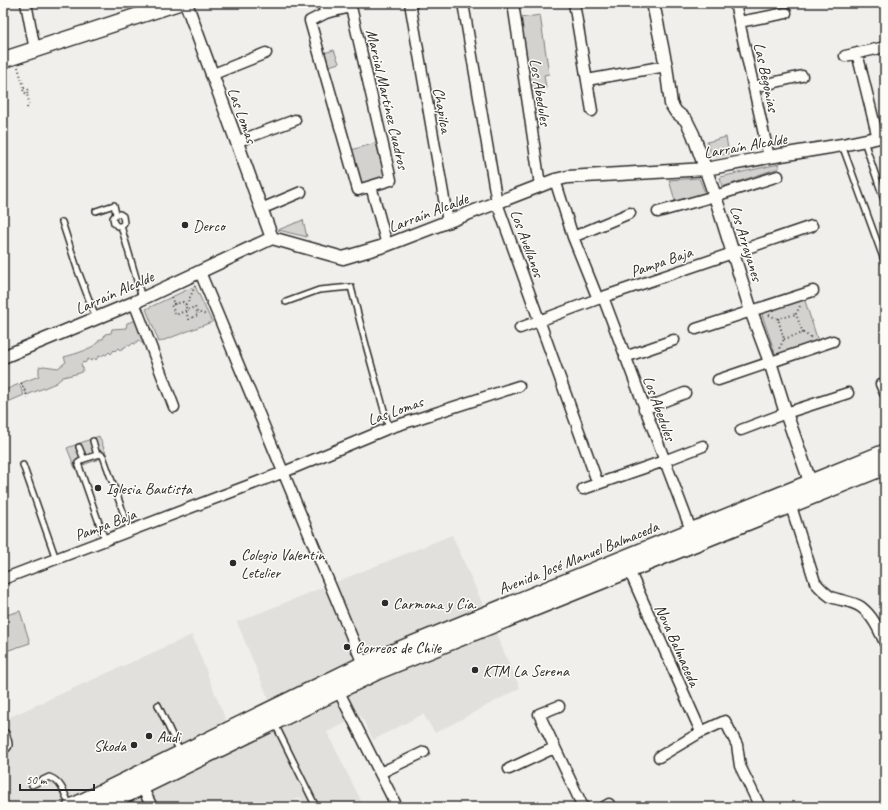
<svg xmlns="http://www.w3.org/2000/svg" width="888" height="810" font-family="Caveat,sans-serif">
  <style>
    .built { fill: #e1e0dc }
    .green { fill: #d3d2cf; stroke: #7f7e7d }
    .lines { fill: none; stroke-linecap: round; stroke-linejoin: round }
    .service-casing { stroke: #2b2b2b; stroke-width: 8 }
    .minor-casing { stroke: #2b2b2b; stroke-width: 13 }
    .tertiary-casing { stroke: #2b2b2b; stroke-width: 15 }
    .primary-casing { stroke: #2b2b2b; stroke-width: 18 }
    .path { stroke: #2b2b2b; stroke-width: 2; stroke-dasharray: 1 3; stroke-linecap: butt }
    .service { stroke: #fdfcf7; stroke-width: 5 }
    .minor { stroke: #fdfcf7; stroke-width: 10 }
    .tertiary { stroke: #fdfcf7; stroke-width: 12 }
    .primary { stroke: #fdfcf7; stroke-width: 15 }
    .poi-dot { fill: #2b2b2b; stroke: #fdfcf7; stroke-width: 1.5 }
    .labels { text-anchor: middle; stroke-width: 3; stroke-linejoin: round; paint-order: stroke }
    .street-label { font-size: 16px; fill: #2b2b2b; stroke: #fdfcf7 }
    .poi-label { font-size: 16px; fill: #2b2b2b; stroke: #fdfcf7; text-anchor: start }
  </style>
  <rect width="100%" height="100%" fill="#f0efeb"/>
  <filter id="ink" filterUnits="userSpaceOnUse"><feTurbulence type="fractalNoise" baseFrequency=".025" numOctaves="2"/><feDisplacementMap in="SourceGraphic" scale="8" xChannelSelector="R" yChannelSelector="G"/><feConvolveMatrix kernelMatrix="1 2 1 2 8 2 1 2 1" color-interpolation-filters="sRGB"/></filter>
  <g filter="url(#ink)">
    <path class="built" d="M452,535l68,153 -85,45 -12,-19 -50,26 -12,-24 -34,16 37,75h-59l-5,-10 -20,10h-277v-87l189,-85 34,86 43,-21 -32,-78z"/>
    <path class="green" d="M540,15l9,59 -5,1 2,13 -15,3 -11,-73z
      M334,50l5,13 -10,3 -5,-13z
      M726,137l3,17 -17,3 -5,-15z
      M376,143l9,35 -25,6 -9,-34z
      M779,164v4l-57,19 -2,-10z
      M699,178l6,15 -29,11 -7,-24z
      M303,220l4,17 -29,-7z
      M195,286l17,36 -53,20 -13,-33z
      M804,298l14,43 -42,15 -15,-44z
      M137,320l8,19 -2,5 -5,-4 -3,4 -2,-1 -3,3 -2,-1 -8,5 -2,-2 -3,3 -1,-1 -3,4 -2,-2 -3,3 -2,-1 -3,3 -2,-1 -3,4 -2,-2 -3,3 -3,-2 -3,4 -2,-1 -2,3 2,3v3l-3,2 -17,4 -7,6 -29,12 -6,-12 18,-7v-9l5,-1 14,2 8,-6 -2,-5c11,-3 31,-8 36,-18h3l2,-5 6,-1 1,-4 14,-1 1,-5z
      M19,384l5,11 -21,9v-13z
      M99,436l8,20 -32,12 -8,-20z
      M20,611l10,32 -27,9v-36z"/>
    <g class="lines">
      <defs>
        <path id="service" d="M864,141l21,62
          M842,145l43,118
          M96,211l18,-6 2,9 -3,4 1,5 3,3h4
          M116,214h4l3,2 1,7 -3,3 21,72
          M62,222l16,49 18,47
          M286,302l33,-12 32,-3 16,62 22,79
          M93,441l4,14
          M79,447l5,12
          M23,465l33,94
          M105,540l-27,-77 6,-4 16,-5 3,2 27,75
          M158,705l22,47
          M275,724l41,83
          M3,731l3,2c2,8 7,14 -3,18
          M32,785l17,-8c13,4 16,18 21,29"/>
        <path id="minor" d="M26,3l9,47
          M322,3l4,10
          M410,3l38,219
          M463,3l34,200 101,281
          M513,3l27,182
          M574,3l18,108
          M735,3l34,154
          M739,22l47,-9
          M857,53l21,85
          M845,56l40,-9
          M211,75l55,-22
          M587,80l79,-14
          M754,87l48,-11
          M236,142l59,-22
          M555,180l18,57 25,62
          M371,186l20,-6 -40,-173 -25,6 -16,8 48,169 13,-4 16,59
          M261,209l40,-17
          M658,212l57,-16 63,-20
          M573,237l57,-24
          M200,272l163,392
          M603,297l88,233
          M133,303l4,7 37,97
          M520,328l83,-31 209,-71
          M696,329l117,-38
          M625,357l49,-17
          M718,380l115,-39
          M881,384l4,9
          M644,409l41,-16
          M741,430l45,-17 62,-20
          M583,489l81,-28 39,-15
          M789,500l26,82c5,6 10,11 16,15 10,4 21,4 30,10 12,9 18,23 24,36
          M629,570l72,162
          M3,579l281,-107 105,-44 130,-42
          M336,686l61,121
          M559,706l-20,8 44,93
          M659,757l42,-25 24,-11 12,24 3,21 20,41
          M509,769l45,-21
          M380,773l44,-21
          M142,787l10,20
          M604,807l5,-3"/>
        <path id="tertiary" d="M186,3l86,235
          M653,3l13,63 5,38 5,8 10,8 7,14 22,62 36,115 19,51 16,51 27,77
          M3,357l130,-54 139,-65 71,20 44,-13 168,-65 13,-3 138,-8 63,-12 73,-12 43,-9"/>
        <path id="primary" d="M3,60l174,-57
          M71,807l292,-143 522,-212
          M101,807l278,-136 506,-204"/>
      </defs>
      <use href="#service" class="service-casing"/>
      <use href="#minor" class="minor-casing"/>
      <use href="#tertiary" class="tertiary-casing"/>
      <use href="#primary" class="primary-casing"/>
      <path class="path" d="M18,67l6,21 -1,4 4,2 2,8 -2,6
        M24,88l5,2 -2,4
        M195,286l-7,16 -3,3 2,5 8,-3 2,5 10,3
        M171,297l3,7 9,-2 2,3
        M174,304l-3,1 5,10 11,-5 -1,3 3,6 9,-4 -1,-2
        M769,315l9,4 6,20 -5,10
        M778,319l18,-5
        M803,333l9,5
        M784,339l19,-6 -7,-19 4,-8
        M21,383l7,15"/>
      <use href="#service" class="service"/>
      <use href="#minor" class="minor"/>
      <use href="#tertiary" class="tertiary"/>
      <use href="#primary" class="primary"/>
    </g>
  </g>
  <g class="poi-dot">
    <circle cx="185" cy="225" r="4"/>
    <circle cx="98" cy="488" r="4"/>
    <circle cx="233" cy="563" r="4"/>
    <circle cx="385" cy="603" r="4"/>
    <circle cx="347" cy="647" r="4"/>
    <circle cx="475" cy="670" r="4"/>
    <circle cx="149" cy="736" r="4"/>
    <circle cx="134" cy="745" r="4"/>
  </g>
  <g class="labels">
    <g class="street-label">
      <text transform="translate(767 77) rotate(78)" y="6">Las Begonias</text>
      <text transform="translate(541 92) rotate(81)" y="6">Los Abedules</text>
      <text transform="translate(388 99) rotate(77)" y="6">Marcial Martínez Cuadros</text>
      <text transform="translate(443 110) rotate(80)" y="6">Chapilca</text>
      <text transform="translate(243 115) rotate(70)" y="6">Las Lomas</text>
      <text transform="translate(745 145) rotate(-10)" y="6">Larraín Alcalde</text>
      <text transform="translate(428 212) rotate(-21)" y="6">Larraín Alcalde</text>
      <text transform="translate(528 243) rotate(70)" y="6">Los Avellanos</text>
      <text transform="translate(747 243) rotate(73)" y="6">Los Arrayanes</text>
      <text transform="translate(661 261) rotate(-19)" y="6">Pampa Baja</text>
      <text transform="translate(114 292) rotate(-24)" y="6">Larraín Alcalde</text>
      <text transform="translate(660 408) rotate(70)" y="6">Los Abedules</text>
      <text transform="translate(395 410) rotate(-20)" y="6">Las Lomas</text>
      <text transform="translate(105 524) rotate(-21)" y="6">Pampa Baja</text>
      <text transform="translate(578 557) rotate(-22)" y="6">Avenida José Manuel Balmaceda</text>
      <text transform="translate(678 645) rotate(66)" y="6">Nova Balmaceda</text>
    </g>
    <g class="poi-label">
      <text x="193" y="231">Derco</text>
      <text x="106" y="494">Iglesia Bautista</text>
      <text x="241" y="560">Colegio Valentin<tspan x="241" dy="18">Letelier</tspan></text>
      <text x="393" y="609">Carmona y Cía.</text>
      <text x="355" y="653">Correos de Chile</text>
      <text x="483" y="676">KTM La Serena</text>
      <text x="157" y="742">Audi</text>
      <text x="126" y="751" text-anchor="end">Skoda</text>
    </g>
  </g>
  <rect width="888" height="810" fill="none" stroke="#fdfcf7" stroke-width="16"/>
  <rect x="8" y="8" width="872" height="794" fill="none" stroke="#2b2b2b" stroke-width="1.5" filter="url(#ink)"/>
  <path d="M20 784v6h74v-6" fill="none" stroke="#2b2b2b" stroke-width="2"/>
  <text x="26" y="784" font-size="12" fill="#2b2b2b" stroke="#fdfcf7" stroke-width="3" paint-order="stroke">50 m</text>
</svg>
